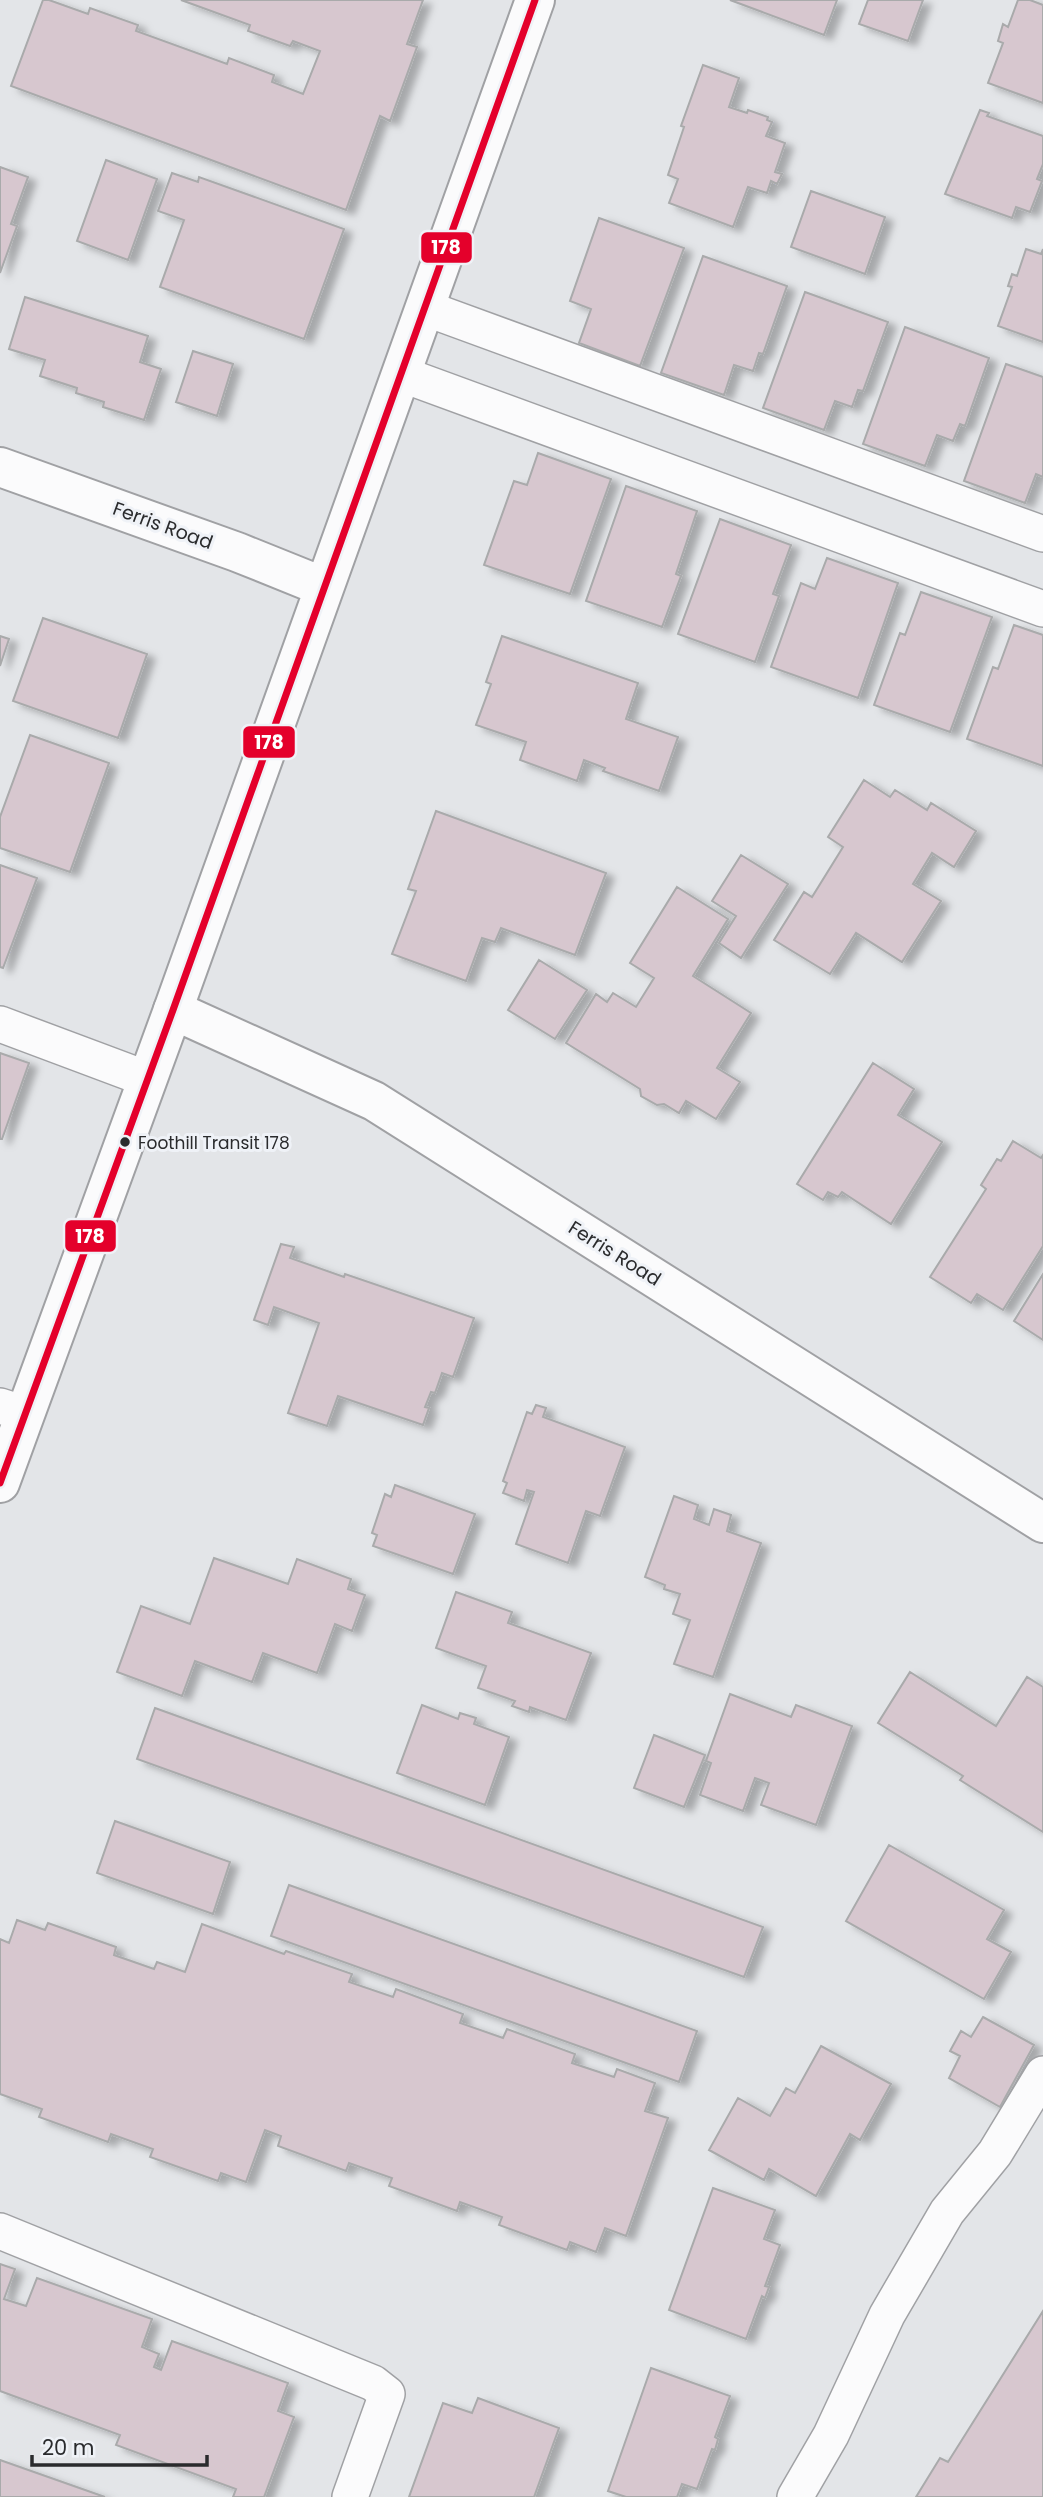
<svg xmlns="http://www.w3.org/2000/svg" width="1043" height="2497" font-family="Poppins,sans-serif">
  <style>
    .building { fill: #d7c7cf; stroke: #a9aaab; stroke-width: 2; filter: url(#shadow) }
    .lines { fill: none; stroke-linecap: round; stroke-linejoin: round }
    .lane-casing { stroke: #a0a1a4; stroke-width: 38 }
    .street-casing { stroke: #a0a1a4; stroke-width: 42 }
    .secondary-casing { stroke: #a0a1a4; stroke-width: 42 }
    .lane { stroke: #fbfbfc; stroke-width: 35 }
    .street { stroke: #fbfbfc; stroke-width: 38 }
    .secondary { stroke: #fbfbfc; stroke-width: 38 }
    .bus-1-casing { stroke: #eff2f7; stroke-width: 12 }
    .bus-1 { stroke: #e4002b; stroke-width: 7 }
    .bus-dot { fill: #2a2b2d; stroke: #eff2f7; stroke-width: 2.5 }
    .labels { text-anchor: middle; stroke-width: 6; stroke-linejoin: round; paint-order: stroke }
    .bus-label { font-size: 17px; fill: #2a2b2d; stroke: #eff2f7; text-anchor: start }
    .street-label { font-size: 19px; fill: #2a2b2d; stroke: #eff2f7 }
    .line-badge { stroke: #eff2f7; stroke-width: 2.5 }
    .badge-label { font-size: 19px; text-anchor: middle; font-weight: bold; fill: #fff }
  </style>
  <defs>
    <filter id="shadow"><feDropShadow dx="8" dy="4.5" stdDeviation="3.5" flood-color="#0004"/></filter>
  </defs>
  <rect width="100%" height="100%" fill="#e3e5e8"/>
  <path class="building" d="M43,0h6l39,14 2,-6 48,17 -2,6 91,33 2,-6 45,17 -2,7 31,12 17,-43 -27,-10 -3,5 -42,-15 2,-6 -69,-25h242l-16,44 10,3 -27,74 -10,-5 -34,94 -335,-124z
    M730,0h107l-13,35z
    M868,0h55l-15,41 -49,-17z
    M1018,0h12l13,5v98l-55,-20 15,-40 -5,-2 5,-17 5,3z
    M703,65l36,13 -10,29 18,6 1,-3 20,7 -1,3 5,2 -6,14 19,7 -10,29 7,2 -5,10 -6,-3 -4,12 -19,-6 -15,40 -64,-24 9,-24 -10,-4 16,-48 -3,-1z
    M980,110l9,3 -2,3 56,20v28l-6,15 5,2 -12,31 -14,-5 -4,11 -67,-24z
    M106,160l51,19 -29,81 -51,-19z
    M0,167l28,10 -17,47 6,2 -17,47z
    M172,173l26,9 1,-5 145,52 -40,110 -144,-52 24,-67 -26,-9z
    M811,191l74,26 -20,57 -74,-27z
    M599,218l85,30 -44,118 -61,-23 12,-34 -21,-8z
    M1026,249l15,5 2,-5v93l-45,-16 14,-39 -4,-1 4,-12 5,2z
    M703,256l84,30 -24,68 -4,-1 -6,18 -19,-6 -10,30 -63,-22z
    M805,292l83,30 -25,69 -5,-1 -6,17 -17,-6 -11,29 -61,-22z
    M25,297l123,39 -8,26 21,7 -17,51 -41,-13 1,-5 -28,-9 1,-5 -37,-12 5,-16 -36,-11z
    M905,327l84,31 -24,68 -5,-2 -7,17 -16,-6 -12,31 -62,-22z
    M193,351l40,13 -16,52 -41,-14z
    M1006,364l37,13v100l-7,-3 -11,29 -61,-22z
    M538,453l73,26 -41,115 -86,-29 30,-84 13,4z
    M626,486l71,25 -21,63 5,2 -19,51 -76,-26z
    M720,519l71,26 -18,49 6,2 -24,66 -77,-28z
    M827,558l71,25 -40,115 -87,-31 30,-84 14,6z
    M921,592l71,25 -42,115 -76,-27 26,-72 5,2z
    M43,618l104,36 -29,84 -105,-37z
    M1014,625l29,10v131l-76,-27 26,-72 5,2z
    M0,636l9,3 -9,27z
    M502,636l136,47 -12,36 52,18 -19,54 -56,-20 2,-3 -21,-8 -7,21 -57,-21 6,-18 -50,-17 15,-41 -5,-2z
    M30,735l79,28 -39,109 -70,-24v-31z
    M864,780l26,17 5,-7 32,20 4,-7 45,28 -22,36 -22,-14 -19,31 28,17 -39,61 -46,-29 -26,41 -56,-34 30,-48 8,5 31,-50 -15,-10z
    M436,811l170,62 -31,82 -74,-27 -6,14 -13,-4 -16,43 -74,-27 24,-63 -8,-2z
    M741,855l47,29 -47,74 -22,-15 17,-27 -24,-15z
    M0,865l37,13 -34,90 -3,-1z
    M677,887l51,32 -35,57 58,37 -34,55 23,14 -24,37 -30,-18 -7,12 -15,-9 -7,1 -16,-9 -1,-7 -74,-46 30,-49 11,8 6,-9 23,14 18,-29 -24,-15z
    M539,960l48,30 -32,49 -47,-29z
    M0,1053l29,10 -27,76h-2z
    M873,1063l41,26 -16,26 44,27 -51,82 -49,-32 -4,5 -10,-5 -5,8 -26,-16z
    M1013,1141l28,17 2,-3v91l-40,64 -26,-16 -6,9 -41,-26 56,-88 -5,-4 16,-26 4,2z
    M281,1244l13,3 -4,11 54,19 1,-3 129,44 -21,59 -11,-4 -7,20 -4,-1 -6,15 4,1 -6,17 -85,-29 -11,30 -39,-13 31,-90 -45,-16 -6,18 -14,-5z
    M1043,1274v66l-29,-19z
    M536,1405l10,3 -3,9 82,30 -25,69 -14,-5 -18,52 -52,-19 18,-52 -7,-2 -3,11 -21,-8 4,-10 -4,-2 24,-69 5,2z
    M395,1485l80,29 -22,60 -80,-28 4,-11 -5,-2 13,-39 6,3z
    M674,1496l24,9 -4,14 15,6 5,-16 17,6 -4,16 34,12 -48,134 -39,-13 16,-44 -17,-6 7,-20 -16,-5 1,-4 -20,-8z
    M214,1558l74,26 9,-25 54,20 -3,10 17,6 -13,36 -17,-7 -18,49 -54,-20 -11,29 -57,-21 -13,35 -65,-24 24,-66 49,18z
    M456,1592l56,20 -4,11 83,30 -25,67 -36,-13 -1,5 -17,-6 3,-5 -37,-13 8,-22 -50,-18z
    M910,1672l86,54 31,-49 16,10v145l-83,-52 3,-4 -85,-53z
    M730,1694l61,23 5,-12 56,21 -36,99 -55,-20 8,-22 -14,-5 -12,33 -43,-16 11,-32 -5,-2z
    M422,1705l36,14 2,-6 16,5 -2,6 35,13 -24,68 -88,-32z
    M155,1708l608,219 -19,50 -607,-218z
    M654,1735l51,20 -21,52 -50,-19z
    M115,1821l115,41 -17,52 -116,-41z
    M889,1845l115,65 -17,29 24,13 -27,47 -138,-78z
    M289,1885l408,146 -18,51 -408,-146z
    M17,1920l28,10 3,-7 68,24 -2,8 40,14 3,-7 28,10 17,-48 82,30 2,-3 66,23 -3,8 44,15 3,-8 67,25 -3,9 43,15 4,-9 68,25 -3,9 42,14 3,-8 38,14 -10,28 23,7 -42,118 -21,-8 -9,24 -26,-10 -3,8 -68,-25 3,-8 -42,-15 -3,9 -68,-25 3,-8 -43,-15 -3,8 -68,-25 3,-10 -16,-6 -19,52 -25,-9 -3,8 -68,-24 3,-8 -42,-15 -3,8 -69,-25 3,-8 -42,-15v-155l9,4z
    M983,2017l51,28 -34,62 -51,-29 11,-22 -10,-5 11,-20 10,6z
    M821,2046l70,38 -31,56 -10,-6 -34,62 -47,-27 -5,11 -55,-30 29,-52 32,18 16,-28 9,5z
    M713,2188l62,22 -11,29 16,6 -15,41 4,1 -4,11 -3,-2 -16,43 -77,-29z
    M0,2264l15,5 -11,30 22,7 11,-28 115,41 -10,28 17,7 -5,13 7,3 11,-29 116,42 -10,28 16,6 -30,80h-31l3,-8 -120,-44 4,-10 -120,-44z
    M1043,2311v186h-127l24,-39 8,4z
    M651,2368l79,28 -15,41 3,2 -3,11 -3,-1 -15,40 -15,-5 -5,13h-51l-18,-6z
    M478,2398l81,30 -25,69h-125l34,-94 29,10z
    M0,2460l105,37h-105z"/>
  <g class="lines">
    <defs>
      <path id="lane" d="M425,308l618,226
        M401,374l642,235
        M0,1024l147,55
        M0,1406l25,8
        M0,2231l373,152 14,11 -37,103
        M795,2497l36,-62 56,-120 60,-103 48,-59 48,-79"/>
      <path id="street" d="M173,1010l201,91 669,422"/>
      <path id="secondary" d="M0,467l237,85 87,35
        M0,1483l173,-473 362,-1010"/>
    </defs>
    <use href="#lane" class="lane-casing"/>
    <use href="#street" class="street-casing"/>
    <use href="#secondary" class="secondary-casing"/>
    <use href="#lane" class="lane"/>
    <use href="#street" class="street"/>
    <use href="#secondary" class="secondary"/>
    <defs>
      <path id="bus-1" d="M0,1483l173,-473 362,-1010"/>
    </defs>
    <use href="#bus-1" class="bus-1-casing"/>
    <use href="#bus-1" class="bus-1"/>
  </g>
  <circle class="bus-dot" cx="125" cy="1142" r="6"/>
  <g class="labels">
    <g class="bus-label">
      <text x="138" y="1149">Foothill Transit 178</text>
    </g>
    <g class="street-label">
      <text transform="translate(163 525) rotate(20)" y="7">Ferris Road</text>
      <text transform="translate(615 1253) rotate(32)" y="7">Ferris Road</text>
    </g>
  </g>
  <g class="line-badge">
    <rect x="420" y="231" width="53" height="33" rx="7" fill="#e4002b"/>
    <rect x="242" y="725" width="54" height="34" rx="7" fill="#e4002b"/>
    <rect x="64" y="1219" width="53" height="34" rx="7" fill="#e4002b"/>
  </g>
  <g class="badge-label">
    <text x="446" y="254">178</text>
    <text x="269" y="749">178</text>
    <text x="90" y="1243">178</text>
  </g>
  <path d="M32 2455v10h175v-10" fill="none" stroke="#2a2b2d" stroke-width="3.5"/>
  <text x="42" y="2455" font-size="21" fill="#2a2b2d" stroke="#eff2f7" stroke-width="5" paint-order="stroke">20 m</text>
</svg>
